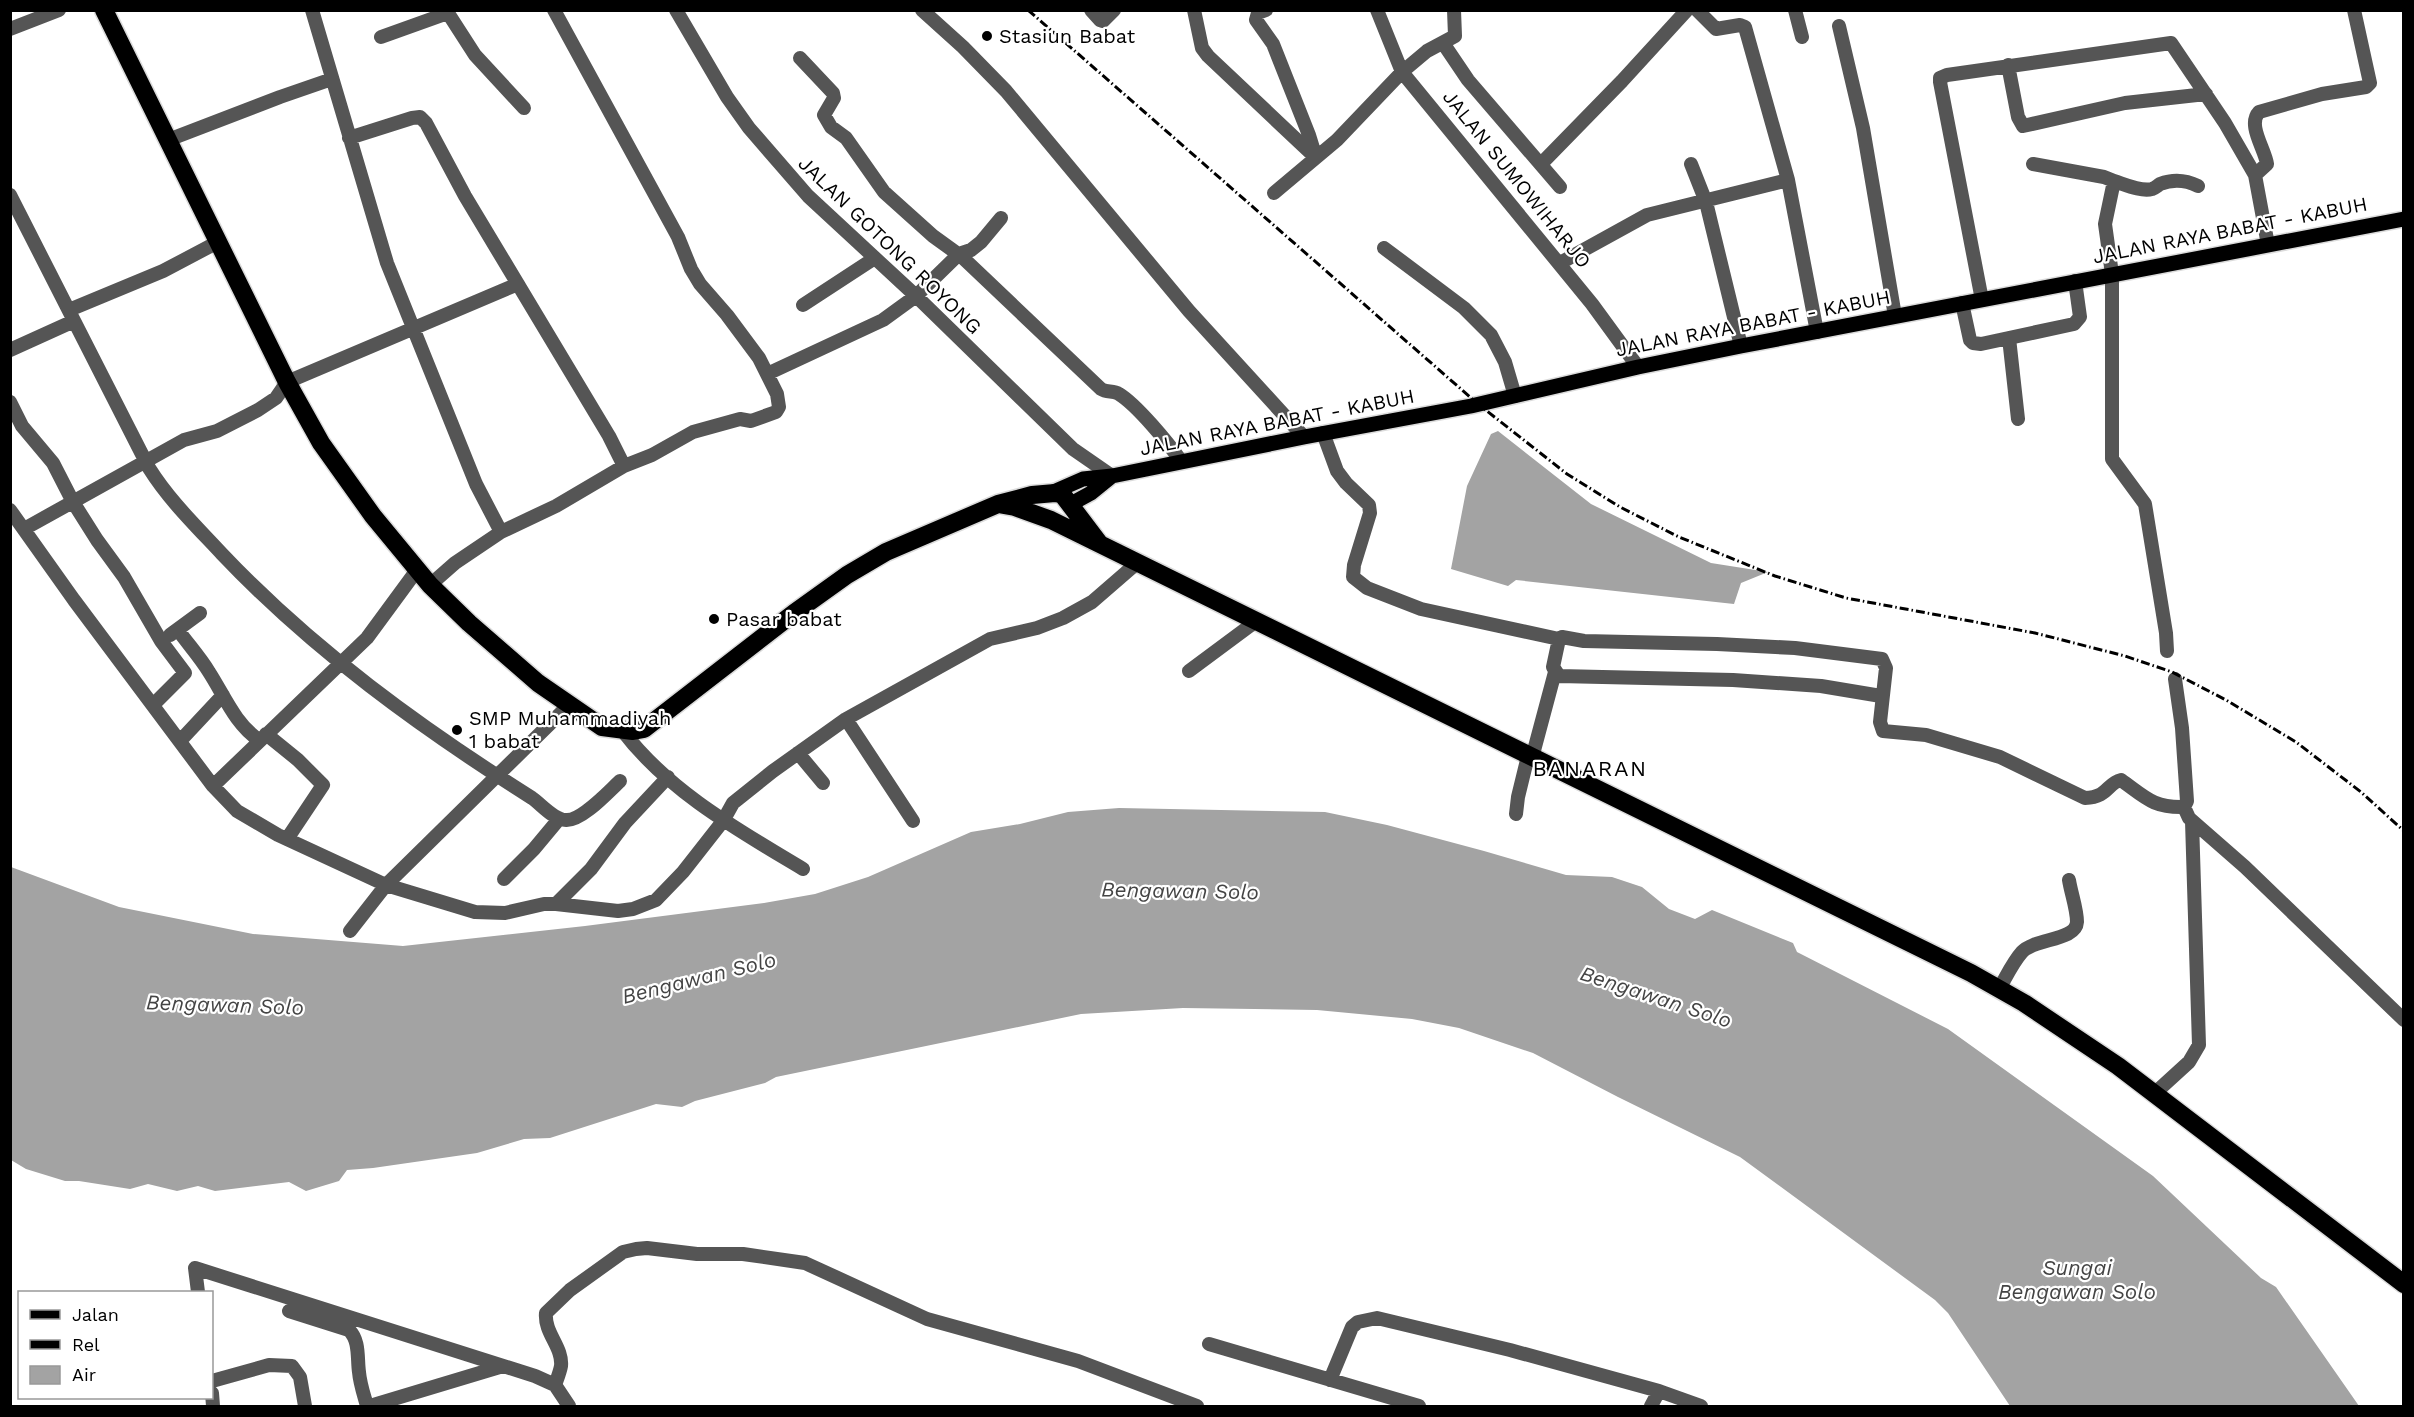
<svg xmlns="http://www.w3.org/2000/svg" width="2414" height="1417" font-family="'Work Sans',sans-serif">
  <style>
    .water { fill: #a3a3a3 }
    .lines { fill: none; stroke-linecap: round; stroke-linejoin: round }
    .major-casing { stroke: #dbdbdb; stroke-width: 18 }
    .highway-casing { stroke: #dbdbdb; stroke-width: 21 }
    .minor { stroke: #555; stroke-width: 14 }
    .major { stroke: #000; stroke-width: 15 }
    .highway { stroke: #000; stroke-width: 18 }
    .rail { stroke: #000; stroke-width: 3; stroke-dasharray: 9 3 1.5 3; stroke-linecap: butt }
    .poi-dot { fill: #000; stroke: #fff; stroke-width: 2 }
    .labels { text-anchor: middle; stroke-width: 4.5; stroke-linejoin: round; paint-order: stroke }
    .poi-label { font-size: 20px; fill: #000; stroke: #fff; text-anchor: start }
    .street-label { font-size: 20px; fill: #000; stroke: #fff }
    .water-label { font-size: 21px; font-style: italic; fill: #444; stroke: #fff }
    .quarter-label { font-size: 22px; letter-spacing: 1.5px; fill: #000; stroke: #fff }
  </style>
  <rect width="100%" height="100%" fill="#fff"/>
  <path class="water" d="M1498,431l93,73 120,59 57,9 -27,11 -7,21 -218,-24 -8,6 -57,-17 16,-83 24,-52z
    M1119,808l206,4 62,13 97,26 82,24 46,2 30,10 27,22 26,10 17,-9 81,33 4,9 151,77 205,147 108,102 15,9 83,119h-349l-62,-93 -13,-13 -195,-143 -122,-60 -85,-44 -74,-25 -47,-9 -95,-9 -134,-2 -102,6 -305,63 -11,6 -70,18 -13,6 -26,-3 -106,34 -26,1 -47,14 -104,15 -26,2 -8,11 -33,10 -17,-9 -74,9 -17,-5 -21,5 -29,-7 -18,5 -51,-8h-14l-39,-12 -15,-9v-293l108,40 134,27 150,12 182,-20 179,-23 51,-9 53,-17 103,-45 49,-8 48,-12z"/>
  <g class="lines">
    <defs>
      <path id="major" d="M1051,493l32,-14 29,-3 192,-39 167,-31 167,-39 103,-21 663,-127
        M1069,505l22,-12 21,-17"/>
      <path id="highway" d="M104,10l183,372 34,61 52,73 57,69 39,38 69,60 64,44 31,4 11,-2 150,-116 53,-38 39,-23 112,-48 34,-9 23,-2 7,1 37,49
        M998,504l17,3 36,13 920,453 53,30 94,63 286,218"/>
    </defs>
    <use href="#major" class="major-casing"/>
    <use href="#highway" class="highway-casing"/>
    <path class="minor" d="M312,10l75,253 89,221 25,48
      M446,10l29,45 49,53
      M676,10l51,87 22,31 59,68 108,100 157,153 39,27
      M922,10l41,37 43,44 183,220 115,126
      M1091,10l9,10 3,1 11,-11
      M1194,10l8,38 6,8 107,101
      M1266,10l-8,3 -2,7 17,24 36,91 4,13 -2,5
      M1377,10l25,62 190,232 46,63
      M1697,10l19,19 24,-4 5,2 43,153 29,152
      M1795,10l7,27
      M1839,26l24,102 32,188
      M10,29l49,-19
      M381,37l67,-24
      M1443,43l25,37 92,107
      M800,58l33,35 1,5 -10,17 7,12 15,11 38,54 49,44 29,21 139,132c6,4 12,1 18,5 18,11 50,50 62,67
      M2008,65l10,52 5,9 102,-23 81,-9
      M349,138l63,-20 8,-1 6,6 39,73 144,240 15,30
      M168,140l112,-43 52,-18
      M1541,164l81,-83 65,-71
      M1691,164l15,38 35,144
      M2033,164l71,13 10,4 -9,43 7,50v185l33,45 21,129 1,18
      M2255,175l12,-11c-2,-15 -20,-39 -8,-52l63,-18 44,-7 4,-4 -16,-73
      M2114,181c10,3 27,11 38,8 3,-1 5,-3 8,-5 13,-5 26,-4 38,2
      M1274,193l63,-53 65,-68 25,-21 28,-15 -1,-26
      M10,195l139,273c20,32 47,58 73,86 91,96 199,174 310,244 9,6 22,22 34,22 16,1 43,-29 54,-39
      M1384,248l80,60 27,27 14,27 10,34
      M1560,263l87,-48 141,-35
      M1982,300l-42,-218v-4l7,-3 224,-32 54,80 30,52 13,70
      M1962,303l8,37 3,3 8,1 93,-20 6,-7 -5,-36
      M803,305l72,-47
      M69,310l94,-39 55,-29
      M2009,338l9,81
      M10,350l64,-29
      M767,374l116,-54 33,-24 43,-42 12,-4 10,-8 20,-24
      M10,402l12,24 31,37 20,39 24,38 27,37 37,64 24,32 -32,32
      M1323,433l14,38 9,12 23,22 1,8 -16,52 -1,12 14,11 54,21 138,30 -6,28 6,9 174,4 88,6 60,10
      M10,510l64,90 139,186 24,25 41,24 108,50 89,27 30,1 39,-9h12l35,-35 34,-46 43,-46
      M24,529l160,-89 33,-9 41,-21 18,-12 11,-16 231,-98
      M430,585l25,-22 46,-31 55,-26 68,-40 28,-11 41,-23 47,-13 11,2 25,-9 3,-5 -2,-13 -18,-36 -32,-43 -27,-31 -9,-15 -13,-32 -124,-227
      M178,630c10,14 22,27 31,42 15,23 26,52 50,68
      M170,635l30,-22
      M1559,639l3,-2 22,4 133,3 78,4 87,11 4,9 -6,54 3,9 43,4 74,22 85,41c24,-1 22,-15 36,-18 24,17 32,28 63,27l3,-6 -5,-73 -7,-49
      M1189,671l66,-49
      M846,719l67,102
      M622,730c46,61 116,100 181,139
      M266,734l32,26 25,25 -36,54
      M180,741l43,-46
      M798,753l25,30
      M1532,758l23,-86
      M213,786l154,-148 50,-68
      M2184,807l5,11 56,49 159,153
      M1516,814l2,-17 10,-41
      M504,879l30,-30 25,-30
      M556,904l62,7 15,-2 23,-9 27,-28 40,-51 10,-18 40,-32 73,-52 144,-80 47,-11 26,-10 29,-16 45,-39
      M350,931l36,-46 183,-180
      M1999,989c7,-12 14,-27 23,-37 13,-14 54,-11 55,-30 0,-13 -6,-29 -8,-42
      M2155,1093l34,-31 10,-17 -7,-224
      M198,1292l-3,-24 340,108 20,9 14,21
      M289,1311l60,19c11,11 8,28 10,42 1,12 5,23 8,34
      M1209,1344l210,62
      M1330,1380l22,-53 6,-5 19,-4 133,32 149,41 42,15
      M212,1381l57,-16 23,1 8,11 5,29
      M555,1385c2,-6 5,-13 6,-19 2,-19 -17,-33 -15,-53l24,-23 53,-38 13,-3 11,-1 50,6h46l62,9 122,56 151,42 119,45
      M212,1393l1,13
      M370,1406l133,-40
      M1651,1406l8,-15"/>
    <use href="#major" class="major"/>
    <use href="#highway" class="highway"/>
    <path class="rail" d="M1028,10l450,394 89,70 53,33 59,30 96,39 71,22 189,35 90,23 47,16 54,28 70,42 65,50 43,39"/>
  </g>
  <g class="poi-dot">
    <circle cx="987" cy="36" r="6"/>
    <circle cx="714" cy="619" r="6"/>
    <circle cx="457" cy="730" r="6"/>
  </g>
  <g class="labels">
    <g class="poi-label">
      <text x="999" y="43">Stasiun Babat</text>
      <text x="726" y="626">Pasar babat</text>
      <text x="469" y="725">SMP Muhammadiyah<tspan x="469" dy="23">1 babat</tspan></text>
    </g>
    <g class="street-label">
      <text transform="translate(1517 179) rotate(51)" y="7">JALAN SUMOWIHARJO</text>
      <text transform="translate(2230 230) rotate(-11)" y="7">JALAN RAYA BABAT - KABUH</text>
      <text transform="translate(890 245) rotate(44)" y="7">JALAN GOTONG ROYONG</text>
      <text transform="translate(1753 323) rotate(-11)" y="7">JALAN RAYA BABAT - KABUH</text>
      <text transform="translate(1277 422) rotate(-11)" y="7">JALAN RAYA BABAT - KABUH</text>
    </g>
    <g class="water-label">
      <text transform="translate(1180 891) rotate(1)" y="7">Bengawan Solo</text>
      <text transform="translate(699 978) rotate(-14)" y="7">Bengawan Solo</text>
      <text transform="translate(1656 997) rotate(18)" y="7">Bengawan Solo</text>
      <text transform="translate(225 1005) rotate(2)" y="7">Bengawan Solo</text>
      <text x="2077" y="1275">Sungai<tspan x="2077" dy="24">Bengawan Solo</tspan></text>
    </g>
    <g class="quarter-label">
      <text x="1590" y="776">BANARAN</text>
    </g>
  </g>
  <rect width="2414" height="1417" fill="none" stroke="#000000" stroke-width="24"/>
  <rect x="18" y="1291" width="195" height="108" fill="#ffffff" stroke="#999999" stroke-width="1.5"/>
  <rect x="30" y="1310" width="30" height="9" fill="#000000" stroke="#999999" stroke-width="1.5"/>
  <text x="72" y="1321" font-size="18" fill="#000000">Jalan</text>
  <rect x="30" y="1340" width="30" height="9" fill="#000000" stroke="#999999" stroke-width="1.5"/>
  <text x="72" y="1351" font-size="18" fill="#000000">Rel</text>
  <rect x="30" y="1366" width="30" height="18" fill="#a3a3a3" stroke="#999999" stroke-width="1.5"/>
  <text x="72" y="1381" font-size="18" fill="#000000">Air</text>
</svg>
